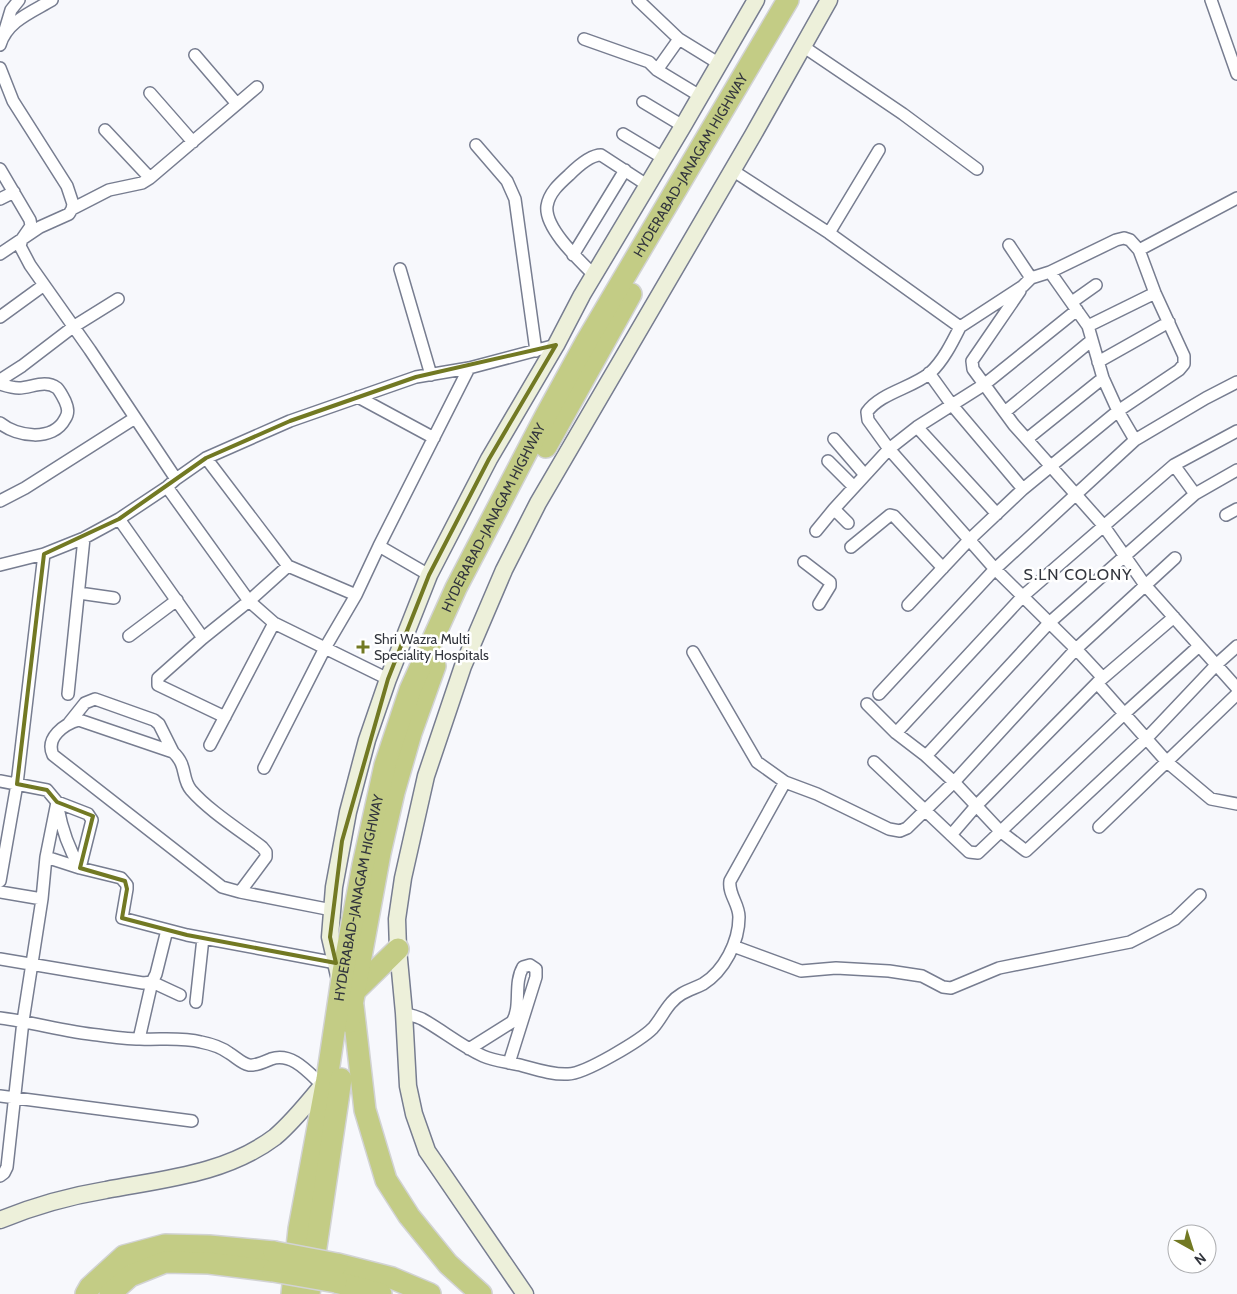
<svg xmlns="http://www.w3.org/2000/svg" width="1237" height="1294" font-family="Cabin,sans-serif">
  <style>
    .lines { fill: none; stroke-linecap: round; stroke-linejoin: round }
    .street-casing { stroke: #777d90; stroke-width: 14 }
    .secondary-casing { stroke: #777d90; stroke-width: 19 }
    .highway-casing { stroke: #d2d3d4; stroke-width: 24 }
    .street { stroke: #fff; stroke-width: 11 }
    .secondary { stroke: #edf0da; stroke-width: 16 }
    .highway { stroke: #c3cc85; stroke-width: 21 }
    .highway-bridge-casing { stroke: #d2d3d4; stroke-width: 24; stroke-linecap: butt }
    .highway-bridge { stroke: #c3cc85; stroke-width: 21 }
    .marked { fill: none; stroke: #727923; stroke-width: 4; stroke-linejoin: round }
    .poi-dot { fill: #727923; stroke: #fff; stroke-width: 2 }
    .labels { text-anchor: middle; stroke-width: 5; stroke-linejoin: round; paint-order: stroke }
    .street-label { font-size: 14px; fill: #32353d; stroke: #fff }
    .poi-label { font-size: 14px; fill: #32353d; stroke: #fff; text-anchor: start }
    .quarter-label { font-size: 16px; letter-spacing: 1px; fill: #32353d; stroke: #fff }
  </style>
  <rect width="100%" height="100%" fill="#f7f8fc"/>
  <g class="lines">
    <defs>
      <path id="street" d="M638,0l41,39 39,24
        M1211,0l26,74
        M5,30l6,-20 8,-10
        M584,39l65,23 8,8 43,26
        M0,45c7,-24 32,-33 52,-45
        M804,47l99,67 74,55
        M195,55l42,49
        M0,68l13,33 54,85 6,18 -1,5 -3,5 -29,13 -40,27
        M657,70l22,-31
        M150,93l43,49
        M643,102l40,24
        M105,130l45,48
        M623,134l40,24
        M476,145l31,36 8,18 21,152
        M0,169l30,51 1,6 -9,13 -2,7 10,19 60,85 86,129
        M732,170l97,63 131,94 63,-41 8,-8 19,-6 66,-32 8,-2 6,2 9,10 16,43 29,63v8l-5,6 -61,41 -95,78 -54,51 -61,65
        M0,199l14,-7
        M72,209l37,-19 33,-7 8,-5 107,-91
        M829,233l50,-83
        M1009,245l22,33
        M1139,250l98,-52
        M573,255l52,-85
        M400,269l31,106
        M1050,272l38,54 15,52 15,33 17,29
        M594,275c-14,-14 -50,-47 -47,-69 2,-13 12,-22 22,-31 8,-8 21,-20 32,-20l46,30
        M1020,291l-48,70 1,8 41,56 89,100 42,60 92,103
        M1072,302l24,-17
        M0,317l44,-32
        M1088,326l67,-33
        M960,327c-8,16 -17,34 -30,46 -18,15 -50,20 -63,39l1,8 21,29 106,120 81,80 27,29
        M1098,362l71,-40
        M929,373l23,32 71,84
        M0,380l22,-14 51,-39 45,-28
        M0,384c6,2 12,4 19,4 12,0 26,-9 38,0 3,3 6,9 8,13 3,7 4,12 0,18 -12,23 -48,18 -65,4
        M358,397l76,41
        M1006,411l86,-71
        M917,427l80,87
        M834,439l31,36
        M1027,439l76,-61
        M828,461l26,26
        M1174,465l21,29
        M167,487l82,114 25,22 114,56
        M0,501l25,-13 110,-70
        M834,509l14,14
        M1226,515l11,-6
        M119,519l84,119 46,-37 39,-35 -82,-108
        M816,531l18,-22 55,-60 28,-22 68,-43 92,-74
        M851,547l39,-32 4,1 49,52
        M804,562l26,20v4l-11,18
        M0,565l44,-11 40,-16 35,-19 48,-32 9,-8 30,-21 84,-37 126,-44 53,-9 87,-23
        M288,566l68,29
        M429,575l-50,-29 90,-178
        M79,593l35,5
        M129,636l48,-36
        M203,638l-45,40v7l67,32
        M693,652l64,110 28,20 32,12 72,35 11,2 7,-3 47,-46 122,-133 99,-91
        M1097,683l70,79 44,37 26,5
        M68,694l16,-156
        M879,694l116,-125 140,-129 71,-42 31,-16
        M867,704l29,29 30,23 28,26 46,49 26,20 120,-112 71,-75 20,-18
        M69,723l16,-20 10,-4 59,21 5,4 14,28
        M896,733l127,-137 151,-131 63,-34
        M210,745l64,-122
        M926,756l123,-133 146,-129 42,-24
        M874,762l95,90 9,1 146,-139 75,-68
        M264,768l61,-120 31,-53 23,-49
        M0,781l47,9 10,12 -11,55 34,11 41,10 6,7v4l-5,29 65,17 149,28
        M57,802l31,12 4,6 -12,48
        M58,808c4,22 11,41 22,60
        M1099,827l138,-133
        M951,835l25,-29 121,-123 77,-66
        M0,881l17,-97 27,-230
        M0,892l42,7
        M240,892l26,-35v-5l-4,-5c-21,-16 -54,-37 -71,-57 -10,-12 -3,-24 -18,-38l-94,-32c-15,4 -34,18 -26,35l169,132 18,5 92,18
        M733,946l68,25 35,-3 53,3 33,5 21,11 8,1 48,-20 131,-26 45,-23 25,-24
        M0,959l143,24 9,-1 4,-8 11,-44
        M196,1002l7,-64
        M404,1013c5,2 12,3 18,6 20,11 39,27 61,37 11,5 25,6 37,9 15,4 32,10 48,9 17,0 73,-34 85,-46 7,-8 11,-17 18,-25 9,-11 20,-13 32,-19 21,-13 36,-42 36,-67 0,-13 -11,-23 -9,-36l55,-99
        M0,1018c33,4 65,14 98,17 14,2 28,4 42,4 20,1 41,-2 61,3 10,2 20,5 28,11 7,4 12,10 20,12 7,1 15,-3 22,-6 21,-7 37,13 51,26
        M139,1039l13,-57 28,13
        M469,1049l43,-27c10,-16 1,-38 11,-55l7,-2 6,4v8l-27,86
        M0,1096l192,25
        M0,1176l4,-3 3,-6 16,-146 19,-122 4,-42"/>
      <path id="secondary" d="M340,980l-10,-43 4,-50 14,-75 19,-72 21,-61 41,-104 60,-116 67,-114 26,-50 101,-169 73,-126
        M0,1220c34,-14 70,-24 106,-30 58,-11 120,-16 169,-53 19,-16 35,-37 51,-56
        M525,1294l-98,-143 -13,-37 -6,-28 -4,-73 -6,-64 -1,-30 6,-41 23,-102 37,-110 41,-96 34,-67 215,-368 76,-135"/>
      <g id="highway">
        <path d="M546,447l85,-153"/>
        <path d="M355,991l43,-42"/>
        <path d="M353,1006l12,104 21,70 23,36 39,48 33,30"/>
        <path d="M349,1022l31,-169 14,-61 17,-59 24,-67"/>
        <path d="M337,1264l55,14 38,16"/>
        <path d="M336,1282l45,12"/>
        <path d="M86,1294l4,-7 34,-31 41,-11 44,1 65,6"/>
        <path d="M110,1294l20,-18 35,-14 44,1 64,8"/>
        <path id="s1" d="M292,1294l7,-65 28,-150 16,-107 20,-107 22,-100 25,-75 46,-102 90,-173 40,-73 202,-342"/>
        <path d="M309,1294l32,-215"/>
      </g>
    </defs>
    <use href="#street" class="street-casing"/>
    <use href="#secondary" class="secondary-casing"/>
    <use href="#highway" class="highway-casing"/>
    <use href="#street" class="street"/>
    <use href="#secondary" class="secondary"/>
    <use href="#highway" class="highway"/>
    <defs>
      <path id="highway-bridge" d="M274,1252l63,12
        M273,1271l63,11"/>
    </defs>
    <use href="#highway-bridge" class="highway-bridge-casing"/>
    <use href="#highway-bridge" class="highway-bridge"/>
  </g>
  <path class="marked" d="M556,345l-67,114 -60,116 -41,104 -46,162 -12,96 6,26 -149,-28 -65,-17 5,-29 -2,-8 -45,-13 13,-52 -36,-14 -10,-12 -30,-6 27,-230 75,-35 87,-61 84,-37 126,-44z"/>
  <path class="poi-dot" d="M360.5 639.5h5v5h5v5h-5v5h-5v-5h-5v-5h5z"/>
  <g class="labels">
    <g class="street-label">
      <text dy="5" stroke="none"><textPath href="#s1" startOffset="1212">HYDERABAD-JANAGAM HIGHWAY</textPath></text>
      <text dy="5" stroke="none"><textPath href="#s1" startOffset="808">HYDERABAD-JANAGAM HIGHWAY</textPath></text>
      <text dy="5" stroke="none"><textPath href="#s1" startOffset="402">HYDERABAD-JANAGAM HIGHWAY</textPath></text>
    </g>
    <g class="poi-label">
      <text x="374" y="644">Shri Wazra Multi<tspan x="374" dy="16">Speciality Hospitals</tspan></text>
    </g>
    <g class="quarter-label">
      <text x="1078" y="580">S.LN COLONY</text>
    </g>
  </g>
  <g transform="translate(1192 1249) rotate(141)"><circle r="24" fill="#ffffff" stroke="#adaeb1"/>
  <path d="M0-4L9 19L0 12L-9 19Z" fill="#727923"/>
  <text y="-8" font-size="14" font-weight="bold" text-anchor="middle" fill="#32353d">N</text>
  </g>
</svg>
